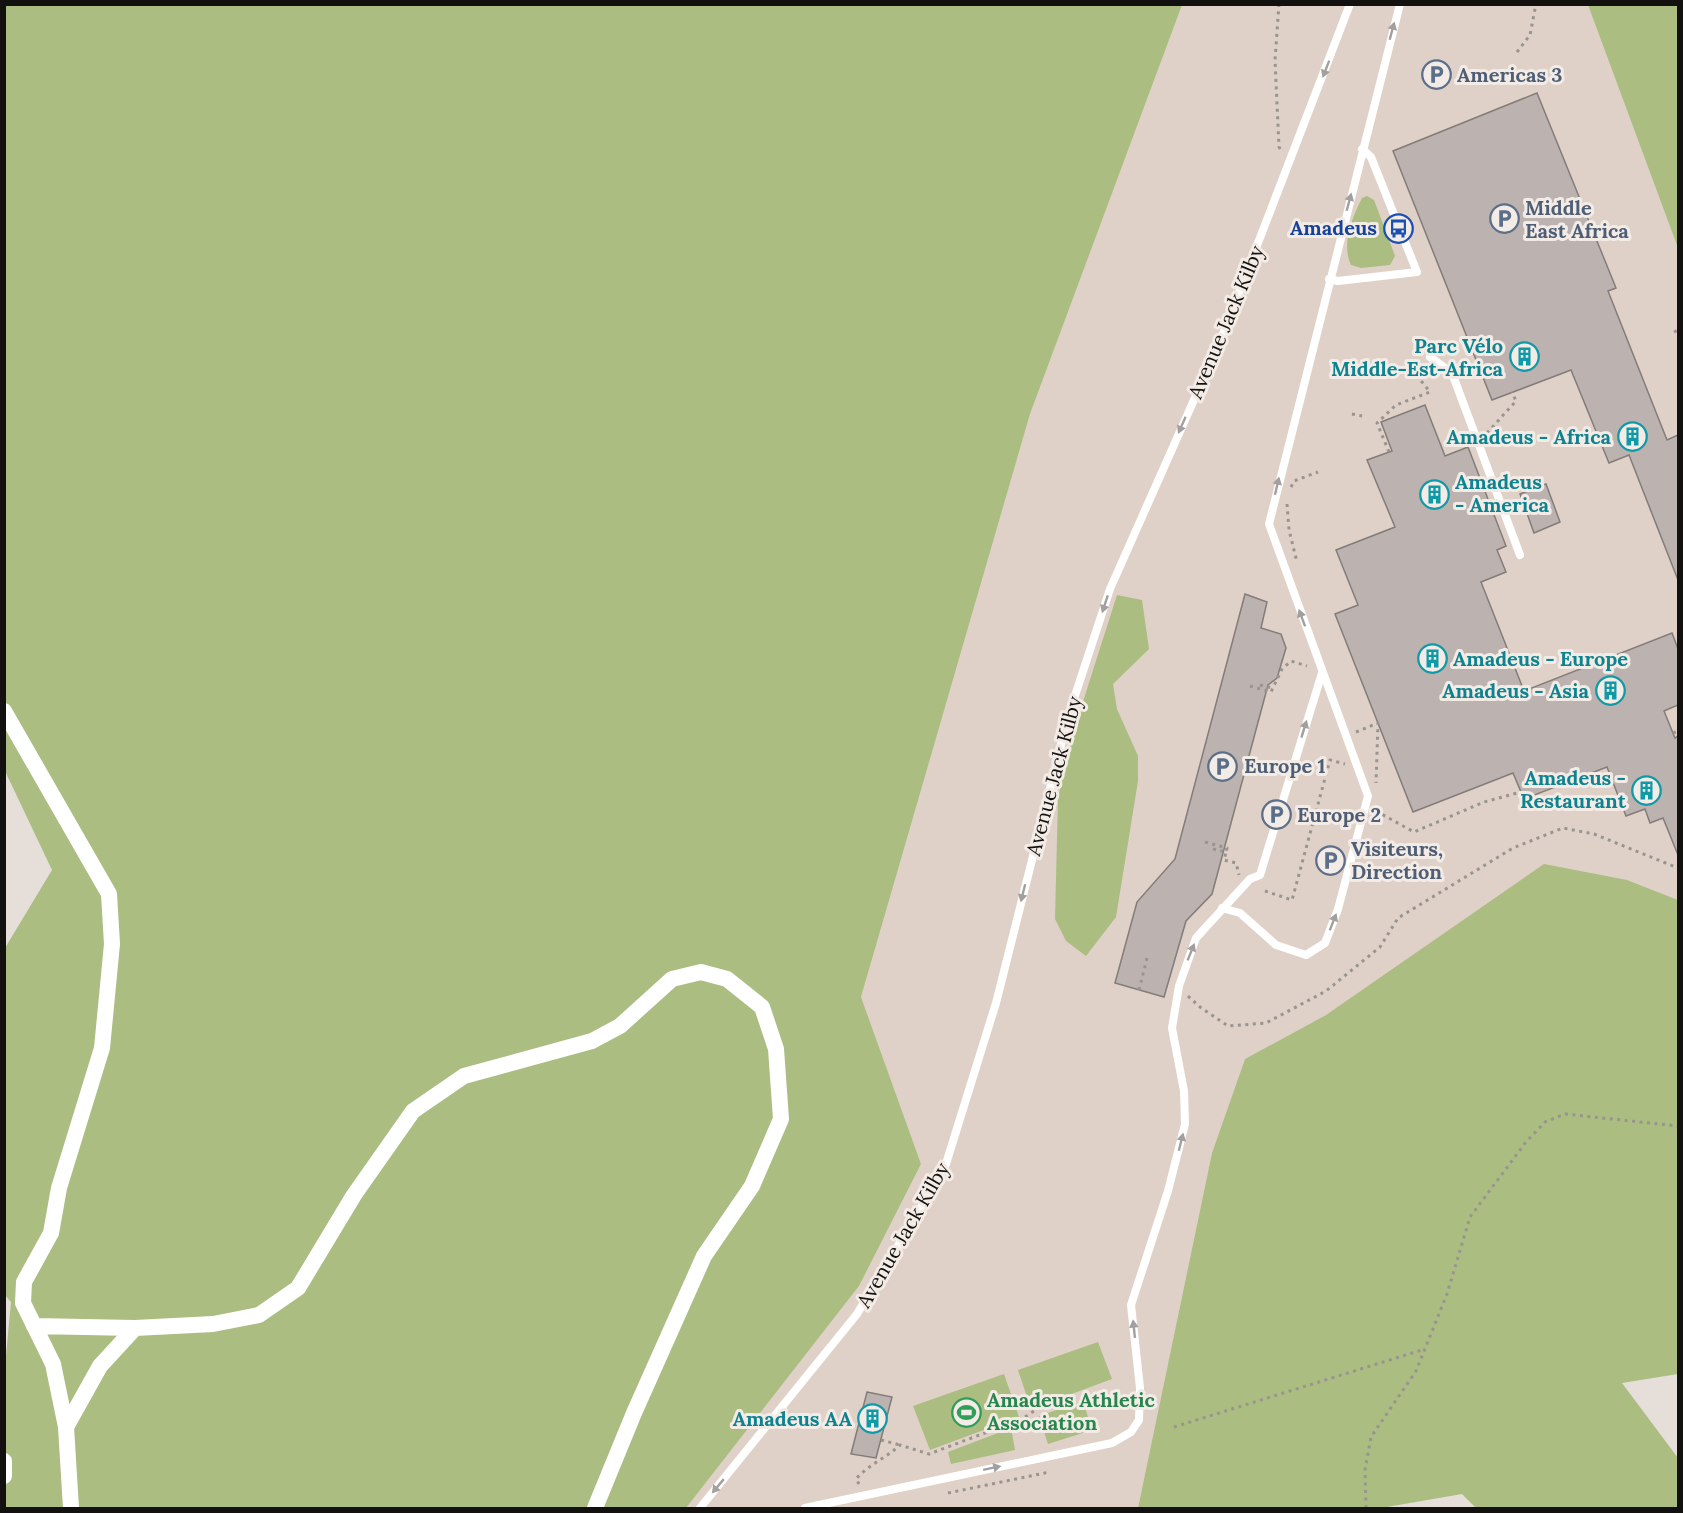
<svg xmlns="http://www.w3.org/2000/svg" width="1683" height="1513" font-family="Lora,serif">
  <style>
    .built { fill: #dfd1c7 }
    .green { fill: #abbd81 }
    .building { fill: #bcb3b0; stroke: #837c79; stroke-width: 1.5 }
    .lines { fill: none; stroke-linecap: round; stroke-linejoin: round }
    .path { stroke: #999490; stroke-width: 3; stroke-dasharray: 3 4.5; stroke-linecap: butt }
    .lane { stroke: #fff; stroke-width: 8 }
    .street { stroke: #fff; stroke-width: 16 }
    .oneway { fill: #a1a09f }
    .labels { text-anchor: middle; stroke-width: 6; stroke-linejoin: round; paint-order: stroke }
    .service-label { font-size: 20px; font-weight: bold; fill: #4e5e75; stroke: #f3ebe6; text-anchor: start }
    .transit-label { font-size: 20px; font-weight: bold; fill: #164399; stroke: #f3ebe6; text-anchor: end }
    .street-label { font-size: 20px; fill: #13110f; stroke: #f3ebe6 }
    .culture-label { font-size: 20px; font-weight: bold; fill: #0d838f; stroke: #f3ebe6; text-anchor: end }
    .leisure-label { font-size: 20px; font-weight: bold; fill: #27864d; stroke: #f3ebe6; text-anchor: start }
  </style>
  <rect width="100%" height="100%" fill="#e5ded9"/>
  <path class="built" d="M1182,5h406l90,243v652l-51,-20 -301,135 -81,44 -33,94 -74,355h-452l173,-222 62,-122 -60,-167 169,-583z"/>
  <path class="green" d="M4,5h1178l-152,409 -169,583 60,167 -62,122 -173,222h-681l-1,-131 7,-75 -7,-8 1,-346 47,-78 -47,-99z
    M1588,5h90v243z
    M1367,196l7,4 21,56 -5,9 -29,3 -10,-3c-10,-21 1,-47 11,-67z
    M1117,595l25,5 7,49 -36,35 4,25 21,47v25l-22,136 -30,39 -20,-15 -11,-22 3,-121 14,-62z
    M1544,864l83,16 51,20v474l-56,9 56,75v50h-202l-14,-14 -81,14h-243l74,-355 33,-94 81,-44z
    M1098,1342l14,37 -81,30 -13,-39z
    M1004,1374l15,43 -89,33 -17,-44z
    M1083,1401l9,29 -44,14 -9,-28z
    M1011,1428l4,22 -64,14 -3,-12z"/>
  <path class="building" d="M1537,93l79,195 -8,3 59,149 11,-5v145l-49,-125 -20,8 -38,-93 -79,30 -99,-249z
    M1425,405l20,51 23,-9 38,99 -9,4 9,22 -25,10 43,109 148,-58 6,16v56l-14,6 11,27 3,-2v119l-15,-37 -13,5 -5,-14 -19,7 -19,-49 -83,32 -11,-26 -100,39 -78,-198 23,-9 -22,-55 59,-23 -28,-67 25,-9 -11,-29z
    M1546,484l14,38 -26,11 -14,-39z
    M1245,594l22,8 -6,26 20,6 5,14 -9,30 -9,7 -56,209 -26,27 -22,76 -49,-14 22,-81 38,-43z
    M867,1392l25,5 -16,61 -25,-4z"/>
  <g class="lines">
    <path class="path" d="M1279,4l-4,56 4,87 3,5
      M1517,52l13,-17 6,-31
      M1674,332l4,-2
      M1352,414l10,2
      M1487,433l29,-32 -4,-9
      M1389,452l-12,-29 19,-18 34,-13 -12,-15
      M1291,487l3,-6 24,-9
      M1287,504l2,26 8,32
      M1260,685l12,3
      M1250,686l21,6 11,-23 9,-8 16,5
      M1356,732l22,-9 -2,60
      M1673,733l5,-2
      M1376,811l38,21 70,-30 37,-10
      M1205,842l22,6 -1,4
      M1213,849l13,3 -2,8 12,3 3,12
      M1265,891l27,9 38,-140 15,4
      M1139,990l8,-32
      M1188,996l12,11 28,19 38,-3 60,-32 54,-44 18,-29 115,-70 50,-20 31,6 84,34
      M1174,1427l251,-78
      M881,1440l19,5
      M859,1484l-3,-5c12,-14 30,-21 44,-34l29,9 93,-35 21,-14
      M948,1493l97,-20 -2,-4
      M1366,1508l-1,-38 6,-33 45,-66 31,-77 23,-77 56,-75 19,-20 20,-8 113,12"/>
    <path class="lane" d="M1329,279l9,2 79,-9 -46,-115 -9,-8
      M1430,357l22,16 68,182
      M1222,908l18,5 36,32 30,10 19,-12 13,-34 30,-113 -99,-272 131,-520
      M700,1508l157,-194 88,-147 51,-164 72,-286 42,-128 111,-250 129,-335
      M805,1508l307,-65 19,-11 8,-12 1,-32 -9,-83 37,-114 17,-67 -1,-33 -12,-63 7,-42 17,-48 54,-59 10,-4 62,-202"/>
    <path class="street" d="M4,711l105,183 3,50 -10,104 -43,140 -8,45 -27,49 -1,21 30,61 13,63 5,81
      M34,1326l101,2 78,-4 46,-9 39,-27 56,-93 59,-84 51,-35 128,-35 28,-15 52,-47 29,-7 26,7 35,28 14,42 5,70 -29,67 -48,70 -70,157 -39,95
      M66,1427l34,-61 35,-38
      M4,1461v15"/>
  </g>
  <defs><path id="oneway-solid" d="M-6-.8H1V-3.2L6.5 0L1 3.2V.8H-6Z" transform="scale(1.5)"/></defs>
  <g class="oneway">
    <use href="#oneway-solid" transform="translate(1392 31) rotate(-75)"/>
    <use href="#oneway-solid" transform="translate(1326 69) rotate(111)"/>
    <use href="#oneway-solid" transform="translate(1349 202) rotate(-75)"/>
    <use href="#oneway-solid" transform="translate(1182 425) rotate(114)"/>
    <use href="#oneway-solid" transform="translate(1277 486) rotate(-77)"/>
    <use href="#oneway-solid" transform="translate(1105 604) rotate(108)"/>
    <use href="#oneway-solid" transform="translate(1302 618) rotate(-110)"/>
    <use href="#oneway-solid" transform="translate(1304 729) rotate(-73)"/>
    <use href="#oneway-solid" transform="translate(1023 893) rotate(104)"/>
    <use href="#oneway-solid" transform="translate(1333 922) rotate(-69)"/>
    <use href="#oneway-solid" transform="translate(1191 952) rotate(-68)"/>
    <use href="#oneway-solid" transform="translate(1181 1142) rotate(-76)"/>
    <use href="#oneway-solid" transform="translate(1134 1329) rotate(-96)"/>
    <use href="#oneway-solid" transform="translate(992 1468) rotate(-12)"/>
    <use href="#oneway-solid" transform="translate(718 1486) rotate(130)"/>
  </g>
  <defs>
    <symbol id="parking-ring" viewBox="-11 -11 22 22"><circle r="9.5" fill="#f3ebe6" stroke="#5c6f8a" stroke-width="1.5"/><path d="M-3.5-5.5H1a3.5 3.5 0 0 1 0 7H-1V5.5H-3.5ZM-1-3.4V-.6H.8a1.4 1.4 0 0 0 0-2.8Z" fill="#5c6f8a"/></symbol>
    <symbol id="bus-ring" viewBox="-11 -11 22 22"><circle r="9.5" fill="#f3ebe6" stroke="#1a4fb4" stroke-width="1.5"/><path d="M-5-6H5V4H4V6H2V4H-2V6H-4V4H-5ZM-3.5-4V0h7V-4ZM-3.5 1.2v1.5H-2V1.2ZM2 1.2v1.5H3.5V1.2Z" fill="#1a4fb4"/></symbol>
    <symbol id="building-ring" viewBox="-11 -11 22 22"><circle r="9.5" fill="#f3ebe6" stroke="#0f9aa8" stroke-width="1.5"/><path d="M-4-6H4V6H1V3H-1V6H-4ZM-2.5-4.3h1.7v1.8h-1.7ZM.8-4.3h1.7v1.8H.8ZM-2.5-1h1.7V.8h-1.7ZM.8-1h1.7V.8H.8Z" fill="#0f9aa8"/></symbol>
    <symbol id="stadium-ring" viewBox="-11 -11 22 22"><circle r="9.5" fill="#f3ebe6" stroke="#2e9e5b" stroke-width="1.5"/><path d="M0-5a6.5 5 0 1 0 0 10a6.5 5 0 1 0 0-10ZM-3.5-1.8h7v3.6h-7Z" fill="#2e9e5b"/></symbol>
  </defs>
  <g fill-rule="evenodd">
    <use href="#parking-ring" x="1420" y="58" width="33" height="33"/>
    <use href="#parking-ring" x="1488" y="202" width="33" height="33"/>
    <use href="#bus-ring" x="1382" y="212" width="33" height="33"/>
    <use href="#building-ring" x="1508" y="340" width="33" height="33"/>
    <use href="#building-ring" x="1616" y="420" width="33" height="33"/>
    <use href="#building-ring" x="1418" y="478" width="33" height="33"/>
    <use href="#building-ring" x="1416" y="642" width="33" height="33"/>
    <use href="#building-ring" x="1594" y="674" width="33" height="33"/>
    <use href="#parking-ring" x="1206" y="750" width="33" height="33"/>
    <use href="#building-ring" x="1630" y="774" width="33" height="33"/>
    <use href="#parking-ring" x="1260" y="798" width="33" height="33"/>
    <use href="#parking-ring" x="1314" y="844" width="33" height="33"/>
    <use href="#stadium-ring" x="950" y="1396" width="33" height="33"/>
    <use href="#building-ring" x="856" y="1402" width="33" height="33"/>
  </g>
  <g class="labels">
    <g class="service-label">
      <text x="1457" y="82">Americas 3</text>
      <text x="1525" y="215">Middle<tspan x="1525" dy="23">East Africa</tspan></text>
      <text x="1244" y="773">Europe 1</text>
      <text x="1297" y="822">Europe 2</text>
      <text x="1351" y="856">Visiteurs,<tspan x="1351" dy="23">Direction</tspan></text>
    </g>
    <g class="transit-label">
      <text x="1377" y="235">Amadeus</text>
    </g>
    <g class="street-label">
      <text transform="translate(1226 322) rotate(-67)" y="7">Avenue Jack Kilby</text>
      <text transform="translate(1054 776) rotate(-75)" y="7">Avenue Jack Kilby</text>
      <text transform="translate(903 1235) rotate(-60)" y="7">Avenue Jack Kilby</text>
    </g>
    <g class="culture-label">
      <text x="1503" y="353">Parc Vélo<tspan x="1503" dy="23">Middle-Est-Africa</tspan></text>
      <text x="1611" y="444">Amadeus - Africa</text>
      <text x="1455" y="489" text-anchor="start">Amadeus<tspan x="1455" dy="23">- America</tspan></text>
      <text x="1453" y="666" text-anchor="start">Amadeus - Europe</text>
      <text x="1589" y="698">Amadeus - Asia</text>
      <text x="1626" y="785">Amadeus -<tspan x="1626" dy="23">Restaurant</tspan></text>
      <text x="852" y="1426">Amadeus AA</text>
    </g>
    <g class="leisure-label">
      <text x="987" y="1407">Amadeus Athletic<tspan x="987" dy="23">Association</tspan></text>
    </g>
  </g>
  <rect width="1683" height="1513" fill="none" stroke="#13110f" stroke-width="12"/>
</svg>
